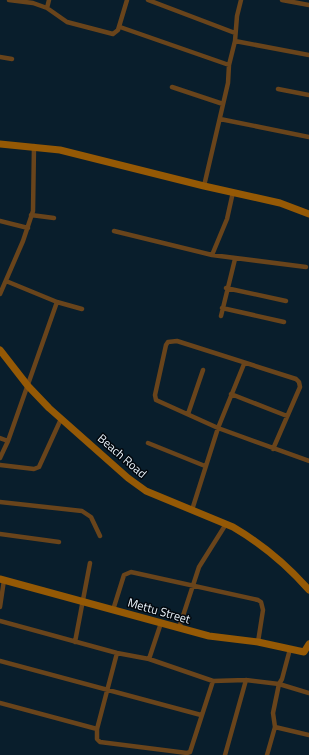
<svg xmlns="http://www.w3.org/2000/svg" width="309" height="755" font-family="'Titillium Web',sans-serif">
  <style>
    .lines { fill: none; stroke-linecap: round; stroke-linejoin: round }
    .street { stroke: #69441b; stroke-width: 4.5 }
    .secondary { stroke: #955905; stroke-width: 7 }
    .labels { text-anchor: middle; stroke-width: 3; stroke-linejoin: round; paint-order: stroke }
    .street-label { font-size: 12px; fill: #ebf5fd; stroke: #02070d }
  </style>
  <rect width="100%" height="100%" fill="#091e2c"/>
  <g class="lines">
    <path class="street" d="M9,0l24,3 14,5 20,14 46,12 5,-4 9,-30
      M148,0l87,33
      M282,0l27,5
      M47,8l2,-8
      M120,27l109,38
      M235,41l74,14
      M0,57l12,2
      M172,87l51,17
      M278,89l31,6
      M220,119l89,18
      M204,186l24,-103 1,-18 6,-24 2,-25 4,-16
      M31,215l23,3
      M0,221l28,7
      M114,231l98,24 94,12
      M212,255l15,-36 6,-27
      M6,281l51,21 25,7
      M226,288l60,13
      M0,294l23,-53 10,-30 1,-65
      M222,308l62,14
      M221,316l14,-57
      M231,394l56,22
      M188,414l15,-44
      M0,438l8,3
      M148,443l57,23
      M273,449l27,-62 -1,-5 -3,-3 -119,-38 -9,1 -2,3 -11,50 1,5 62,28 91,33
      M0,458l8,-17 49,-139
      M0,465l34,4 5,-2 22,-48
      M0,502l82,9 9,6 9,19
      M192,510l26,-82 26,-64
      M0,534l59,8
      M0,607l4,-27
      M113,610l11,-35 7,-3 127,28 3,2 2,8 -5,32
      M0,621l117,32 32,6 64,22 33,-1 33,4 3,-5 8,-30
      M179,628l20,-61 27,-43
      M75,642l15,-79
      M117,653l-20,76v10l3,3 87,11 3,-1 23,-71
      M149,659l12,-36
      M0,661l201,54
      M0,703l97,26
      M275,727l-2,-14 6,-29 30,9
      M225,755l21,-75
      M267,755l8,-28 34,8"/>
    <path class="secondary" d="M0,144l60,6 144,36 76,17 29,11
      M0,350l28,36 21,22 79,70 18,13 87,36c29,17 54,38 76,63
      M0,579l209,57 49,6 46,10 5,-8"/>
  </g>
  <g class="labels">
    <g class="street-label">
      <text transform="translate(122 456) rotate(41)" y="4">Beach Road</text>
      <text transform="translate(159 611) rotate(16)" y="4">Mettu Street</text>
    </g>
  </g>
</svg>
